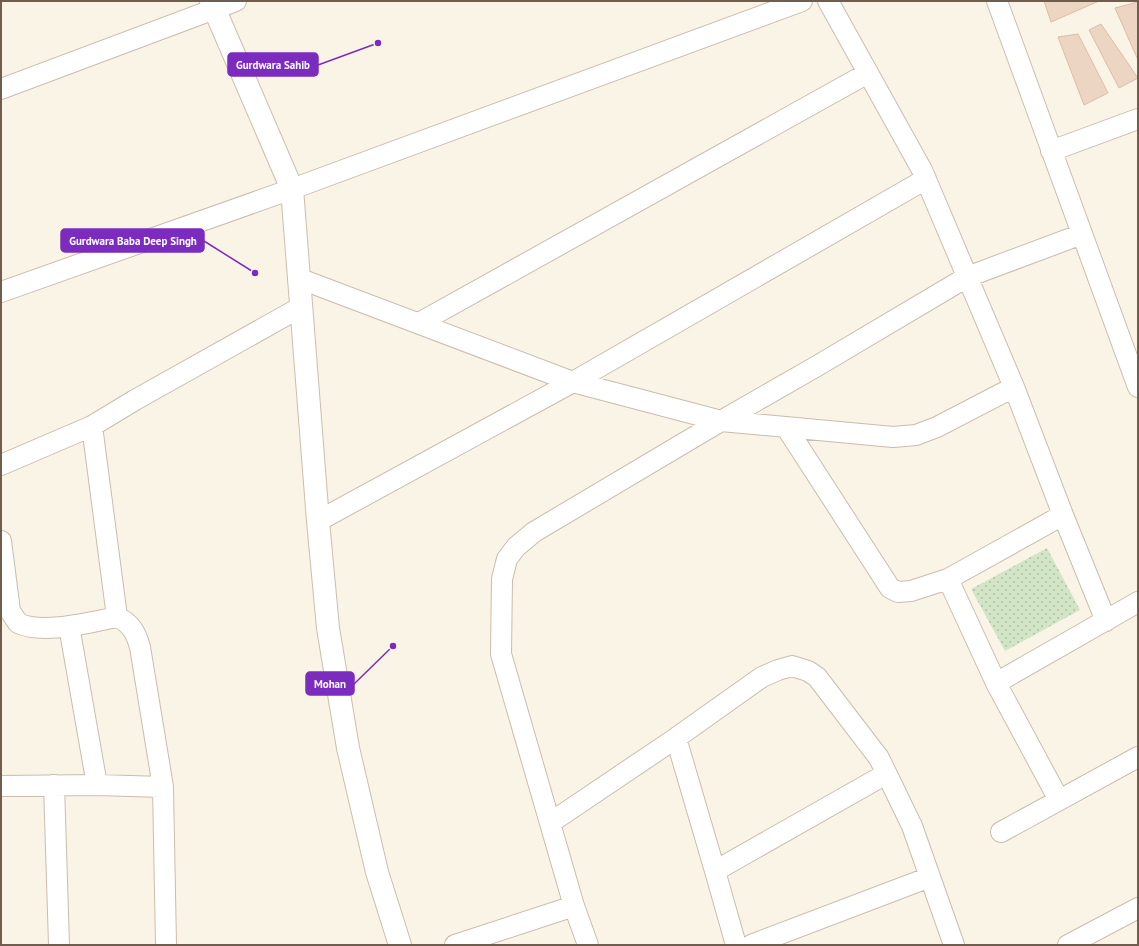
<svg xmlns="http://www.w3.org/2000/svg" width="1139" height="946" font-family="'PT Sans',sans-serif">
  <style>
    .park { fill: url(#park-dots) }
    .building { fill: #ecd5c2; stroke: #ddbda4 }
    .lines { fill: none; stroke-linecap: round; stroke-linejoin: round }
    .street-casing { stroke: #cabcae; stroke-width: 22 }
    .secondary-casing { stroke: #cdbdac; stroke-width: 24 }
    .street { stroke: #fff; stroke-width: 20 }
    .secondary { stroke: #fff; stroke-width: 22 }
    .leader { fill: none; stroke: #7b2cbf; stroke-width: 1.5 }
    .callout-dot { fill: #7b2cbf; stroke: #fdf8ed; stroke-width: 1.5 }
    .callout { fill: #7b2cbf; stroke: #7b2cbf; stroke-width: 1.5 }
    .callout-label { font-size: 11px; text-anchor: middle; font-weight: bold; fill: #fff }
  </style>
  <defs>
    <pattern id="park-dots" width="8" height="8" patternUnits="userSpaceOnUse"><rect width="8" height="8" fill="#d2e6c7"/><path d="M2 2h.1M6 6h.1" fill="none" stroke="#afbea4" stroke-width="1.8" stroke-linecap="round"/></pattern>
  </defs>
  <rect width="100%" height="100%" fill="#faf4e7"/>
  <path class="park" d="M1047,548l33,62 -75,41 -34,-62z"/>
  <path class="building" d="M1044,1h55l-48,21z
    M1138,2v58l-23,-52z
    M1101,24l37,54 -19,10 -30,-58z
    M1078,34l30,59 -24,12 -26,-68z"/>
  <g class="lines">
    <defs>
      <path id="street" d="M997,1l141,386
        M1,89l235,-88
        M1051,151l87,-32
        M298,278l275,104 148,39 172,16 23,-2 21,-8 77,-40 -92,-217 -94,-169
        M1,292l291,-103 510,-188
        M419,323l449,-250
        M1014,387l49,128 43,106
        M92,426l25,191c14,6 19,16 23,30l23,140 3,158
        M786,427l104,161 8,4 13,-1 37,-12
        M1,465l91,-39 43,-26 166,-93
        M318,521l255,-139 353,-203
        M1,541l9,70 8,12c24,12 73,-1 99,-6
        M69,626l28,159
        M996,683l142,-81
        M676,738l39,133 21,74
        M54,785l5,160
        M1,786l96,-1 66,2
        M1059,800l-63,-117 -48,-104 115,-64
        M550,823l126,-85 86,-61 16,-7 14,-4 16,5 9,6 62,81 33,68 42,119
        M1001,832l137,-75
        M715,871l171,-97
        M455,945l119,-39
        M588,945l-14,-39 -73,-252 1,-75 5,-20 9,-12 18,-15 187,-111 96,-55 150,-89 115,-43
        M751,945l179,-68
        M1068,945l70,-37"/>
      <path id="secondary" d="M211,1l81,188 26,332 10,107 20,120 29,124 23,73"/>
    </defs>
    <use href="#street" class="street-casing"/>
    <use href="#secondary" class="secondary-casing"/>
    <use href="#street" class="street"/>
    <use href="#secondary" class="secondary"/>
  </g>
  <path class="leader" d="M378 43L318 65M255 273L204 241M393 646L354 684"/>
  <g class="callout-dot">
    <circle cx="378" cy="43" r="4"/>
    <circle cx="255" cy="273" r="4"/>
    <circle cx="393" cy="646" r="4"/>
  </g>
  <g class="callout">
    <rect x="228" y="53" width="90" height="23" rx="4"/>
    <rect x="61" y="229" width="143" height="23" rx="4"/>
    <rect x="306" y="672" width="48" height="23" rx="4"/>
  </g>
  <g class="callout-label">
    <text x="273" y="69">Gurdwara Sahib</text>
    <text x="133" y="245">Gurdwara Baba Deep Singh</text>
    <text x="330" y="688">Mohan</text>
  </g>
  <rect width="1139" height="946" fill="none" stroke="#705d4e" stroke-width="4"/>
</svg>
